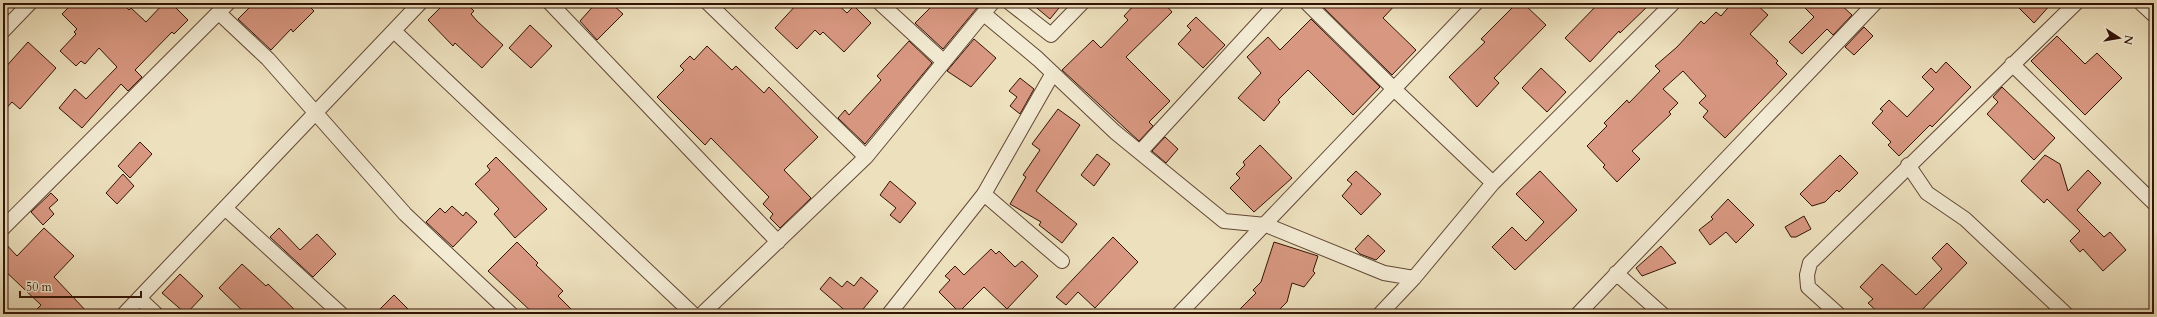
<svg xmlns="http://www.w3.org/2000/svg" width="2157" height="317" font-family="Cardo,serif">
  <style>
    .building { fill: #d89781; stroke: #331306 }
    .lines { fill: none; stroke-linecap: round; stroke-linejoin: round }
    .minor-casing { stroke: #624634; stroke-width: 16 }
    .minor { stroke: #f3ebd4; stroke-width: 14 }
  </style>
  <rect width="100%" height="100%" fill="#ede0bd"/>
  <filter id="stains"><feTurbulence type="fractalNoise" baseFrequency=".005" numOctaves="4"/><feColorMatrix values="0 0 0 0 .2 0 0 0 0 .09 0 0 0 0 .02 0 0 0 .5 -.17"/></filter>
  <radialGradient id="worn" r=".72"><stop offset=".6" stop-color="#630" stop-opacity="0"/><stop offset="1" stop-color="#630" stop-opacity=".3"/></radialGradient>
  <path class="building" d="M73,3h49l7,7 2,-2 15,14 18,-19h7l17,17 -14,14 -2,-2 -37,38 7,7 -14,14 -7,-7 -39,44 -23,-20 16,-19 11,10 31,-32 -18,-19 -14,16 -4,-3 -5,5 -16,-15 16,-17 -2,-2 3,-3 -15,-15z
    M254,3h52l8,8 -21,21 -2,-3 -20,21 -33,-31z
    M445,3h21l8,8 -3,3 6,7 26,24 -21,23 -27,-25 -2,3 -25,-26z
    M596,3h15l12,11 -26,26 -17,-19z
    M798,3h38l11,10 7,-7 17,17 -27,29 -21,-20 -3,3 -5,-5 -18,19 -22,-21z
    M935,3h46l-38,46 -28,-26z
    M1031,3h32l-13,16z
    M1136,3h28l8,9 -46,45 44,44 -21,21 4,4 -14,15 -77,-71 31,-30 8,8 27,-28 -4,-4z
    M1326,3h71l-14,15 33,32 -24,25 -70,-69z
    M1517,3h6l23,22 -52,53 5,5 -22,24 -28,-30 36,-35 -4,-3z
    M1599,3h52l-31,30 -1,-2 -29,31 -25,-24z
    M1732,3h23l13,12 -18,19 28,27 -2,2 11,11 -62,64 -22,-21 5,-6 -9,-8 7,-7 -23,-25 -20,18 15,14 -9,9 2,2 -39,37 8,8 -23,23 -14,-15 2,-2 -18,-19 20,-20 -3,-3 23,-23 2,3 31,-32 -5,-5 22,-19 24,-26 3,3 12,-12 5,4z
    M1800,3h39l13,12 -19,20 -6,-6 -25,25 -13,-12 25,-25z
    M2014,3h38l-18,20z
    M1196,17l29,28 -22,23 -25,-24 13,-14 -4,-4z
    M1311,19l69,68 -27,28 -45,-45 -30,30 2,2 -16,19 -26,-23 23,-25 -14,-16 21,-20 12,13z
    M530,25l22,21 -21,22 -22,-20z
    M1864,27l9,9 -19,19 -9,-8z
    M2057,36l28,28 12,-11 25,25 -37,37 -54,-54z
    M974,39l22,19 -25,29 -24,-16z
    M909,41l23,22 -67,81 -27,-26 7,-8 4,5 32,-35 -4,-4z
    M28,42l28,26 -36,41 -8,-7 -9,10v-42z
    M707,46l25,24 4,-4 28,27 5,-6 49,50 -34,33 27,28 -31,30 -10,-10 3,-4 -10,-10 6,-7 -58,-59 -6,7 -48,-48 27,-27 -4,-4 10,-10 4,4z
    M1946,62l25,25 -39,40 -2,-2 -31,31 -11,-11 3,-3 -19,-19 11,-12 -3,-2 9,-9 18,17 27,-28 -12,-12 9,-9 5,5z
    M1541,68l25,24 -19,20 -25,-24z
    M1020,78l14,11 -14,25 -10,-8 7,-9 -8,-6z
    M2002,87l53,51 -21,22 -47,-46 11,-12 -5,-5z
    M1058,109l22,16 -44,66 41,33 -15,19 -23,-18 2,-3 -31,-18 16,-27 -3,-2 17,-25 -8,-6z
    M1165,137l13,12 -12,14 -14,-12z
    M140,142l12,12 -22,24 -12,-12z
    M1260,145l32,33 -38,34 -24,-24 10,-10 -4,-4 9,-9 -2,-3z
    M1097,154l13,10 -16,22 -13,-11z
    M1840,155l18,18 -19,19 -2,-2 -12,12 -13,4 -12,-12z
    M2045,155l15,9 8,27 20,-21 13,13 -24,27 27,27 6,-5 16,18 -23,21 -20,-22 -3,3 -10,-11 10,-10 -33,-32 -3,4 -23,-22z
    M496,157l51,52 -32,29 -21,-24 5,-5 -24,-25 15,-14 -3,-4z
    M1356,171l25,23 -20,21 -19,-19 10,-12 -5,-4z
    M1540,171l37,39 -62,60 -23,-23 20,-20 14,14 18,-19 -28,-28z
    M123,174l11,12 -17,18 -11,-11z
    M890,181l26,22 -16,20 -10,-8 6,-7 -16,-13z
    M51,193l7,7 -9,8 5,6 -11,11 -12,-13z
    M1728,199l26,26 -18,18 -10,-11 -16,13 -11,-15 14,-11 -2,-2z
    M452,206l11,10 3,-4 11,10 -24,25 -27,-25 14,-14 5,5z
    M1804,216l7,13 -15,8h-5l-6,-10z
    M44,228l30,28 -20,21 35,37h-57l9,-9 -38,-36v-28l14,15z
    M279,228l21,22 17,-16 19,20 -23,23 -43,-40z
    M1368,235l17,16 -9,9 -16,-6 -5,-5z
    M1113,237l25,25 -43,46 -17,-16 -12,13 -10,-8z
    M517,242l21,21 -2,2 27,26 -5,5 18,18h-42l-46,-43z
    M1274,242l44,14 -5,15 2,2 -11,14 -12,-4 -5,19 -12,12h-40l21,-21 -3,-3 8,-8z
    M1947,243l20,20 -49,51h-38l-12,-11 5,-4 -13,-12 22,-23 34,31 26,-26 -10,-11z
    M1661,246l15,17 -34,13 -6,-8z
    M991,249l5,5 3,-3 16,16 7,-6 16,15 -31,33 -23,-22 -25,25 -20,-20 11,-12 -5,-4 10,-10 9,9z
    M242,264l24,22 2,-2 31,30h-53l-27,-26z
    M180,274l23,22 -17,18 -24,-21z
    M830,277l12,10 5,-6 7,5 7,-9 17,14 -19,23h-10l-29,-25z
    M394,295l19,19h-38z"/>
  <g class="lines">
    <defs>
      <path id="minor" d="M550,3l228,239
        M708,3l158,154
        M880,3l63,58
        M1010,3l41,32 31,-32
        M1307,3l86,85 100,95
        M2141,3l13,12
        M219,13l49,46 137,155 106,100
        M984,14l54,45 77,73 109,89 42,4 118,48 30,5
        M3,31l27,-28
        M394,31l299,283
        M2012,64l142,139
        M1140,152l137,-149
        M1908,165l19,28 38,26 101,95
        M984,194l78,67
        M225,208l116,106
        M3,228l225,-225
        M1616,273l46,41
        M139,298l17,16
        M124,314l296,-311
        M702,314l164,-157 126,-154
        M889,314l95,-120 69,-121
        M1179,314l297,-311
        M1380,314l34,-36 79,-95 180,-180
        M1578,314l297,-311
        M1838,314l-30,-27 -1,-12 3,-12 266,-260"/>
    </defs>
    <use href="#minor" class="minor-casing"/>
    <use href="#minor" class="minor"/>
  </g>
  <rect width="2157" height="317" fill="none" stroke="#ede0bd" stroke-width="16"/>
  <rect x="4" y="4" width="2149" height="309" fill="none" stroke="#331306" stroke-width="2"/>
  <rect x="8" y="8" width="2141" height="301" fill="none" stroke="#331306"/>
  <g transform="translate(2119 38) rotate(102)" stroke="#f3ebd4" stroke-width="3" paint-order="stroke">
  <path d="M0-3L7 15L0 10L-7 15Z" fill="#331306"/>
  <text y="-6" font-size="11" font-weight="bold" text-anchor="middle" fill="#331306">N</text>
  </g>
  <path d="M20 291v6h121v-6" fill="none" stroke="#331306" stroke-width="2"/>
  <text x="26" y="291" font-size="12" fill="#331306" stroke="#f3ebd4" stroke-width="3" paint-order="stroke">50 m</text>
  <rect width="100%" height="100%" filter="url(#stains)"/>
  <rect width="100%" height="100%" fill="url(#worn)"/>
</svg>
